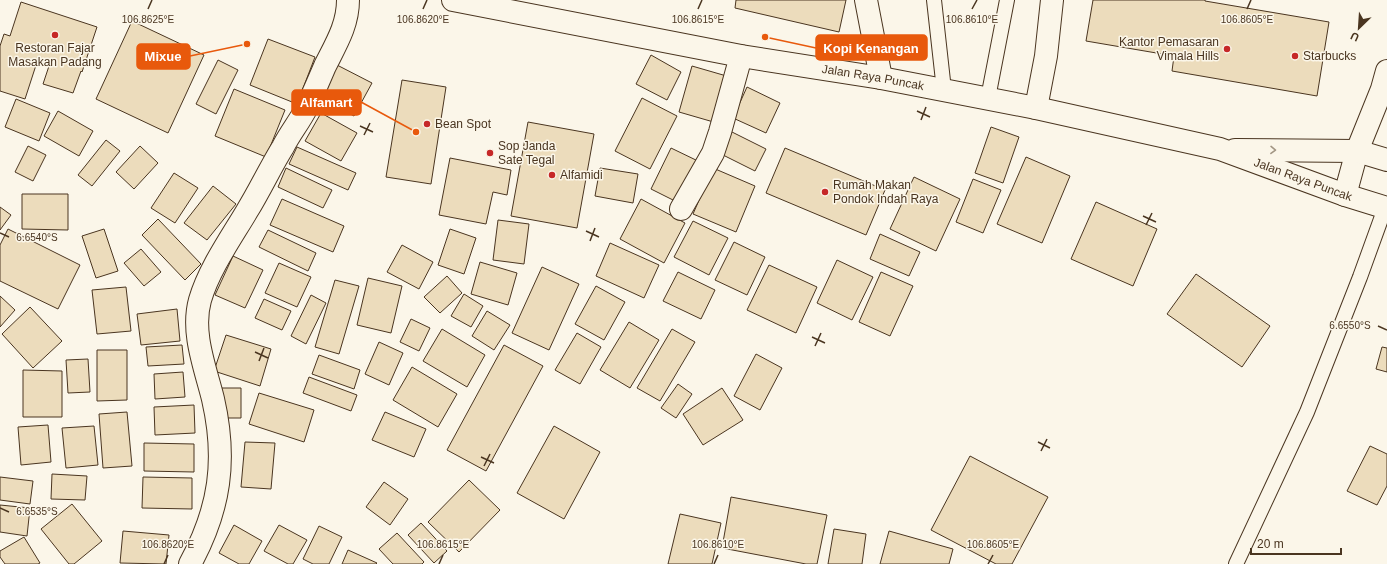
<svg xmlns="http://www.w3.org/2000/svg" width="1387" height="564" font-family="Helvetica,sans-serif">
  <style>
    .building { fill: #ecdcbc; stroke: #4a3520 }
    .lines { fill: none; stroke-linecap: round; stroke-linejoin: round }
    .lane-casing { stroke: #4a3520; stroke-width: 16 }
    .street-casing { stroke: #4a3520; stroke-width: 24 }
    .secondary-casing { stroke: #4a3520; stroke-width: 24 }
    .highway-casing { stroke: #4a3520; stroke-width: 24 }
    .lane { stroke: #fbf6e9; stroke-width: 14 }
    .street { stroke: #fbf6e9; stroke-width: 22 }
    .secondary { stroke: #fbf6e9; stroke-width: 22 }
    .highway { stroke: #fbf6e9; stroke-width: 22 }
    .oneway { stroke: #a29684 }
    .ticks { fill: none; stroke: #4a3520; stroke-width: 1.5 }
    .poi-dot { fill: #c62828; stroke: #fbf6e9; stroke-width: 1.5 }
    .labels { text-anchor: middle; stroke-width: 3; stroke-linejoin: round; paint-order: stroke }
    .poi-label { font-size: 12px; fill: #4a3520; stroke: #fbf6e9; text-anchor: start }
    .street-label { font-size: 12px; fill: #4a3520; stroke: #fbf6e9 }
    .ticks-label { font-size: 10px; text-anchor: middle; fill: #4a3520; stroke: #fbf6e9; stroke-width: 3; stroke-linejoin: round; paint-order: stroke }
    .leader { fill: none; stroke: #e8590c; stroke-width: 1.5 }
    .callout-dot { fill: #e8590c; stroke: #fbf6e9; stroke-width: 1.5 }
    .callout { fill: #e8590c; stroke: #e8590c; stroke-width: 1.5 }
    .callout-label { font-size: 13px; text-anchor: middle; font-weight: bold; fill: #fff }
  </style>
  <rect width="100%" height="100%" fill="#fbf6e9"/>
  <path class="building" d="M736,0h110l-7,32 -104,-24z
    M1093,0h112v1l124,21 -12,74 -145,-25 2,-15 -88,-15z
    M21,2l76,25 -15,45 -1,-1 -8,22 -30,-9 7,-21 -12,-4 -13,40 -25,-8v-45l4,-12 6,2z
    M132,21l72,34 -36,78 -72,-34z
    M268,39l47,18 -18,47 -47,-19z
    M651,55l30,17 -14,28 -31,-16z
    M218,60l20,10 -22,44 -20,-10z
    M337,65l35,18 -18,33 -34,-18z
    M692,66l38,11 -13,46 -38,-11z
    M402,80l44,7 -15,97 -45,-7z
    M747,87l33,16 -14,30 -33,-15z
    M234,89l51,21 -19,47 -51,-21z
    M642,98l35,18 -27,53 -35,-18z
    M16,99l34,14 -11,28 -34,-14z
    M58,111l35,20 -14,25 -35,-20z
    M321,113l36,20 -16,28 -36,-20z
    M528,122l66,12 -17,94 -66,-12z
    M991,127l28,10 -16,46 -28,-10z
    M726,129l40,20 -11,22 -40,-20z
    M106,140l14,11 -28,35 -14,-11z
    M28,146l18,9 -13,26 -18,-9z
    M140,146l18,17 -24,26 -18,-17z
    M297,147l59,26 -8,17 -59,-26z
    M671,148l29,14 -21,41 -28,-14z
    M785,148l100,42 -19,45 -100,-42z
    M1026,157l44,19 -28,67 -45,-19z
    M450,158l61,12 -4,25 -14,-3 -7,32 -47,-9z
    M286,168l46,22 -9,18 -45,-21z
    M600,168l38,6 -5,29 -38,-7z
    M713,168l42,18 -19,46 -43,-18z
    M174,173l24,15 -23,35 -24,-15z
    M914,177l46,22 -24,52 -46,-22z
    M973,179l28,11 -18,43 -27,-11z
    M213,186l23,18 -29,36 -23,-17z
    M22,194h46v36l-46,-1z
    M282,199l62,27 -11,26 -63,-27z
    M641,199l44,24 -21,40 -44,-24z
    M1096,202l61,27 -24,57 -62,-27z
    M0,207l11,8 -11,15z
    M158,219l43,45 -16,16 -43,-45z
    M498,220l31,4 -5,40 -31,-4z
    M693,221l35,17 -19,37 -35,-18z
    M8,229l72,36 -22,44 -58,-28v-36z
    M104,229l14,42 -22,7 -14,-42z
    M450,229l26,9 -12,36 -26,-9z
    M268,230l48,23 -8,18 -49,-24z
    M880,234l40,18 -11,24 -39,-17z
    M734,242l31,15 -18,38 -32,-15z
    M610,243l49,22 -15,33 -48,-22z
    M402,245l31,17 -14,27 -32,-17z
    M141,249l20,23 -17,14 -20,-23z
    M233,256l30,14 -18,38 -30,-13z
    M837,260l36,17 -21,43 -35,-17z
    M480,262l37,11 -9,32 -37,-11z
    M279,263l32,14 -14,30 -32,-14z
    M769,265l48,22 -21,46 -49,-23z
    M542,267l37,17 -30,66 -37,-17z
    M678,272l37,18 -14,29 -38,-18z
    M881,272l32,14 -23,50 -31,-14z
    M1196,274l74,52 -28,41 -75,-53z
    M447,276l15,17 -22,20 -16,-16z
    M368,278l34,8 -11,47 -34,-8z
    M335,280l24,6 -20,68 -24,-7z
    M596,286l29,16 -21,38 -29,-16z
    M126,287l5,44 -34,3 -5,-44z
    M464,294l19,12 -12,21 -20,-11z
    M311,295l15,8 -20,41 -15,-8z
    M0,296l15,14 -15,17z
    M264,299l27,12 -9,19 -27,-12z
    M30,307l32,34 -29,27 -31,-34z
    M177,309l3,32 -39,4 -4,-31z
    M487,311l23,14 -16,25 -22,-14z
    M411,319l19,9 -11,23 -19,-9z
    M629,322l30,18 -29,48 -30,-18z
    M442,329l43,26 -18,32 -44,-26z
    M672,329l23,13 -35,59 -23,-13z
    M577,333l24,14 -21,37 -25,-14z
    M226,335l45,14 -11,37 -46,-15z
    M379,342l24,11 -14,32 -24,-11z
    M182,345l2,19 -36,2 -2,-19z
    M504,345l39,21 -57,105 -39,-21z
    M1382,347l5,1v24l-11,-3z
    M97,350h30v50l-30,1z
    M756,354l26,14 -22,42 -26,-14z
    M319,355l41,15 -6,19 -42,-15z
    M88,359l2,33 -22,1 -2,-33z
    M412,367l45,27 -19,33 -45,-27z
    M23,370l39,1v46h-39z
    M183,372l2,25 -30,2 -1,-25z
    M309,377l48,18 -6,16 -48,-18z
    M678,384l14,10 -16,24 -15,-10z
    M219,388h22v30h-22z
    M722,388l21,32 -40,25 -20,-31z
    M259,393l55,17 -10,32 -55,-18z
    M194,405l1,28 -40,2 -1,-28z
    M127,412l5,54 -29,2 -4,-54z
    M385,412l41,17 -12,28 -42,-17z
    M48,425l3,37 -30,3 -3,-38z
    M94,426l4,39 -32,3 -4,-40z
    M554,426l46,26 -36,67 -47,-26z
    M245,442l30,1 -4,46 -30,-2z
    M144,443l50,1v28l-50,-1z
    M1370,446l17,8v32l-10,19 -30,-14z
    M970,456l78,41 -36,67h-16l-65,-34z
    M52,474l35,2 -2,24 -34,-1z
    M0,477l33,4 -3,23 -30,-4z
    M143,477l49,1v31l-50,-1z
    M469,480l31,30 -41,42 -31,-30z
    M384,482l24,17 -18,26 -24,-18z
    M731,497l96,18 -10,49h-11l-84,-16z
    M72,504l30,37 -28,23h-5l-28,-35z
    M0,505l30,3 -3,28 -27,-4z
    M680,514l41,9 -9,41h-44z
    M421,523l26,28 -13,12 -26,-28z
    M234,525l28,16 -13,23h-10l-20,-11z
    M279,525l28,15 -14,24h-5l-24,-13z
    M319,526l23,11 -13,27h-16l-10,-5z
    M834,529l32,5 -4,30h-34z
    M123,531l46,4 -3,29 -46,-1z
    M889,531l64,18 -4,15h-69z
    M397,533l27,29 -2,2h-29l-14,-15z
    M24,537l16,26 -2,1h-33l-5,-7v-6z
    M348,550l29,13 -1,1h-34z"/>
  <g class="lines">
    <defs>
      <path id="lane" d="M934,0l10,90
        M988,98l19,-98
        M1236,564l71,-152 53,-135 25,-69"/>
      <path id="street" d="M1036,108l10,-52 6,-56
        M1345,195l12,-44 25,-62 5,-18
        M681,209l32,-56 7,-21 21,-76
        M190,564c30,-55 37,-104 23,-165 -8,-32 -22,-67 -13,-99 9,-31 31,-62 47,-89 13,-21 23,-43 36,-64 7,-14 17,-26 24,-40 6,-13 12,-27 18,-41 11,-22 23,-41 23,-66"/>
      <path id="secondary" d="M866,0l15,78"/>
      <g id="highway">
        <path id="s1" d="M453,0l288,56 140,22 155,30 184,41 125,46 42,13"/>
        <path d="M1235,150l122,1 30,9"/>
      </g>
    </defs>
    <use href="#lane" class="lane-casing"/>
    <use href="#street" class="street-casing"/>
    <use href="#secondary" class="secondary-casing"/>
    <use href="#highway" class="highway-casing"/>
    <use href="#lane" class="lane"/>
    <use href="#street" class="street"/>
    <use href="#secondary" class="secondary"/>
    <use href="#highway" class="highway"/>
  </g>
  <defs><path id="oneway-chevron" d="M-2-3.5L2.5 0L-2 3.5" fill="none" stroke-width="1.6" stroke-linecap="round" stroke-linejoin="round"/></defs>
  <use class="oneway" href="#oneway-chevron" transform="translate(1273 150) rotate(1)"/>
  <path class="ticks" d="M148,9l4,-9M423,9l4,-9M698,9l4,-9M972,9l5,-9M1247,9l4,-9M917,111l13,6M921,120l5,-13M360,126l13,6M364,135l6,-12M1143,216l13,6M1146,225l6,-12M586,231l13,6M0,233l9,4M590,241l5,-13M1378,326l9,4M812,337l13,6M815,346l6,-13M255,352l13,6M259,361l5,-13M1038,442l12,6M1041,451l6,-12M481,457l13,6M484,466l6,-12M0,508l9,4M164,564l4,-9M439,564l4,-9M714,564l4,-9M988,564l5,-9"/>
  <g class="poi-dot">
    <circle cx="55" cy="35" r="4"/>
    <circle cx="1227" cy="49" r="4"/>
    <circle cx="1295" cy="56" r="4"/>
    <circle cx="427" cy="124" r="4"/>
    <circle cx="490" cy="153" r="4"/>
    <circle cx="552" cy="175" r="4"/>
    <circle cx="825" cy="192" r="4"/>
  </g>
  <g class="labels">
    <g class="poi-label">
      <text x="1219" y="46" text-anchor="end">Kantor Pemasaran<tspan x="1219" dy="14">Vimala Hills</tspan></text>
      <text x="55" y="52" text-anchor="middle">Restoran Fajar<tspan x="55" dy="14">Masakan Padang</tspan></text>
      <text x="1303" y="60">Starbucks</text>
      <text x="435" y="128">Bean Spot</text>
      <text x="498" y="150">Sop Janda<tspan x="498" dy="14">Sate Tegal</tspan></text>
      <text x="560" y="179">Alfamidi</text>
      <text x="833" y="189">Rumah Makan<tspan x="833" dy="14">Pondok Indah Raya</tspan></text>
    </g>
    <g class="street-label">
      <text dy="4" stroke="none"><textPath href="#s1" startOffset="427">Jalan Raya Puncak</textPath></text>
      <text dy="4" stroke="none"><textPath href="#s1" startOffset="870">Jalan Raya Puncak</textPath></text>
    </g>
  </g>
  <g class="ticks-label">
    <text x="148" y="23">106.8625°E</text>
    <text x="423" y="23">106.8620°E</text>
    <text x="698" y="23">106.8615°E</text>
    <text x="972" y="23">106.8610°E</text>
    <text x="1247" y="23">106.8605°E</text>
    <text x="37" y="241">6.6540°S</text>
    <text x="1350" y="329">6.6550°S</text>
    <text x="37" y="515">6.6535°S</text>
    <text x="168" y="548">106.8620°E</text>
    <text x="443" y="548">106.8615°E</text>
    <text x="718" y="548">106.8610°E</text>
    <text x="993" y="548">106.8605°E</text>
  </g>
  <path class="leader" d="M765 37L816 48M247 44L190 56M416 132L361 102"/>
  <g class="callout-dot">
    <circle cx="765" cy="37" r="4"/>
    <circle cx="247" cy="44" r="4"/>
    <circle cx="416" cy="132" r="4"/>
  </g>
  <g class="callout">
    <rect x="816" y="35" width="111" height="25" rx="4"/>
    <rect x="137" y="44" width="53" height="25" rx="4"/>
    <rect x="292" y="90" width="69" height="25" rx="4"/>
  </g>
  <g class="callout-label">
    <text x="871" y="53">Kopi Kenangan</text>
    <text x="163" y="61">Mixue</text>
    <text x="326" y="107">Alfamart</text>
  </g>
  <g transform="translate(1359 28) rotate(205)" stroke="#fbf6e9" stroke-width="3" paint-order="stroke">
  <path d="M0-3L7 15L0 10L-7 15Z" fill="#4a3520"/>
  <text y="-6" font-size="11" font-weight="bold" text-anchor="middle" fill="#4a3520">U</text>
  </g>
  <path d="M1251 548v6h90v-6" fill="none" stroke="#4a3520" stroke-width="2"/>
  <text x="1257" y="548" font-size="12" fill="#4a3520" stroke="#fbf6e9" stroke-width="3" paint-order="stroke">20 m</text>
</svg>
